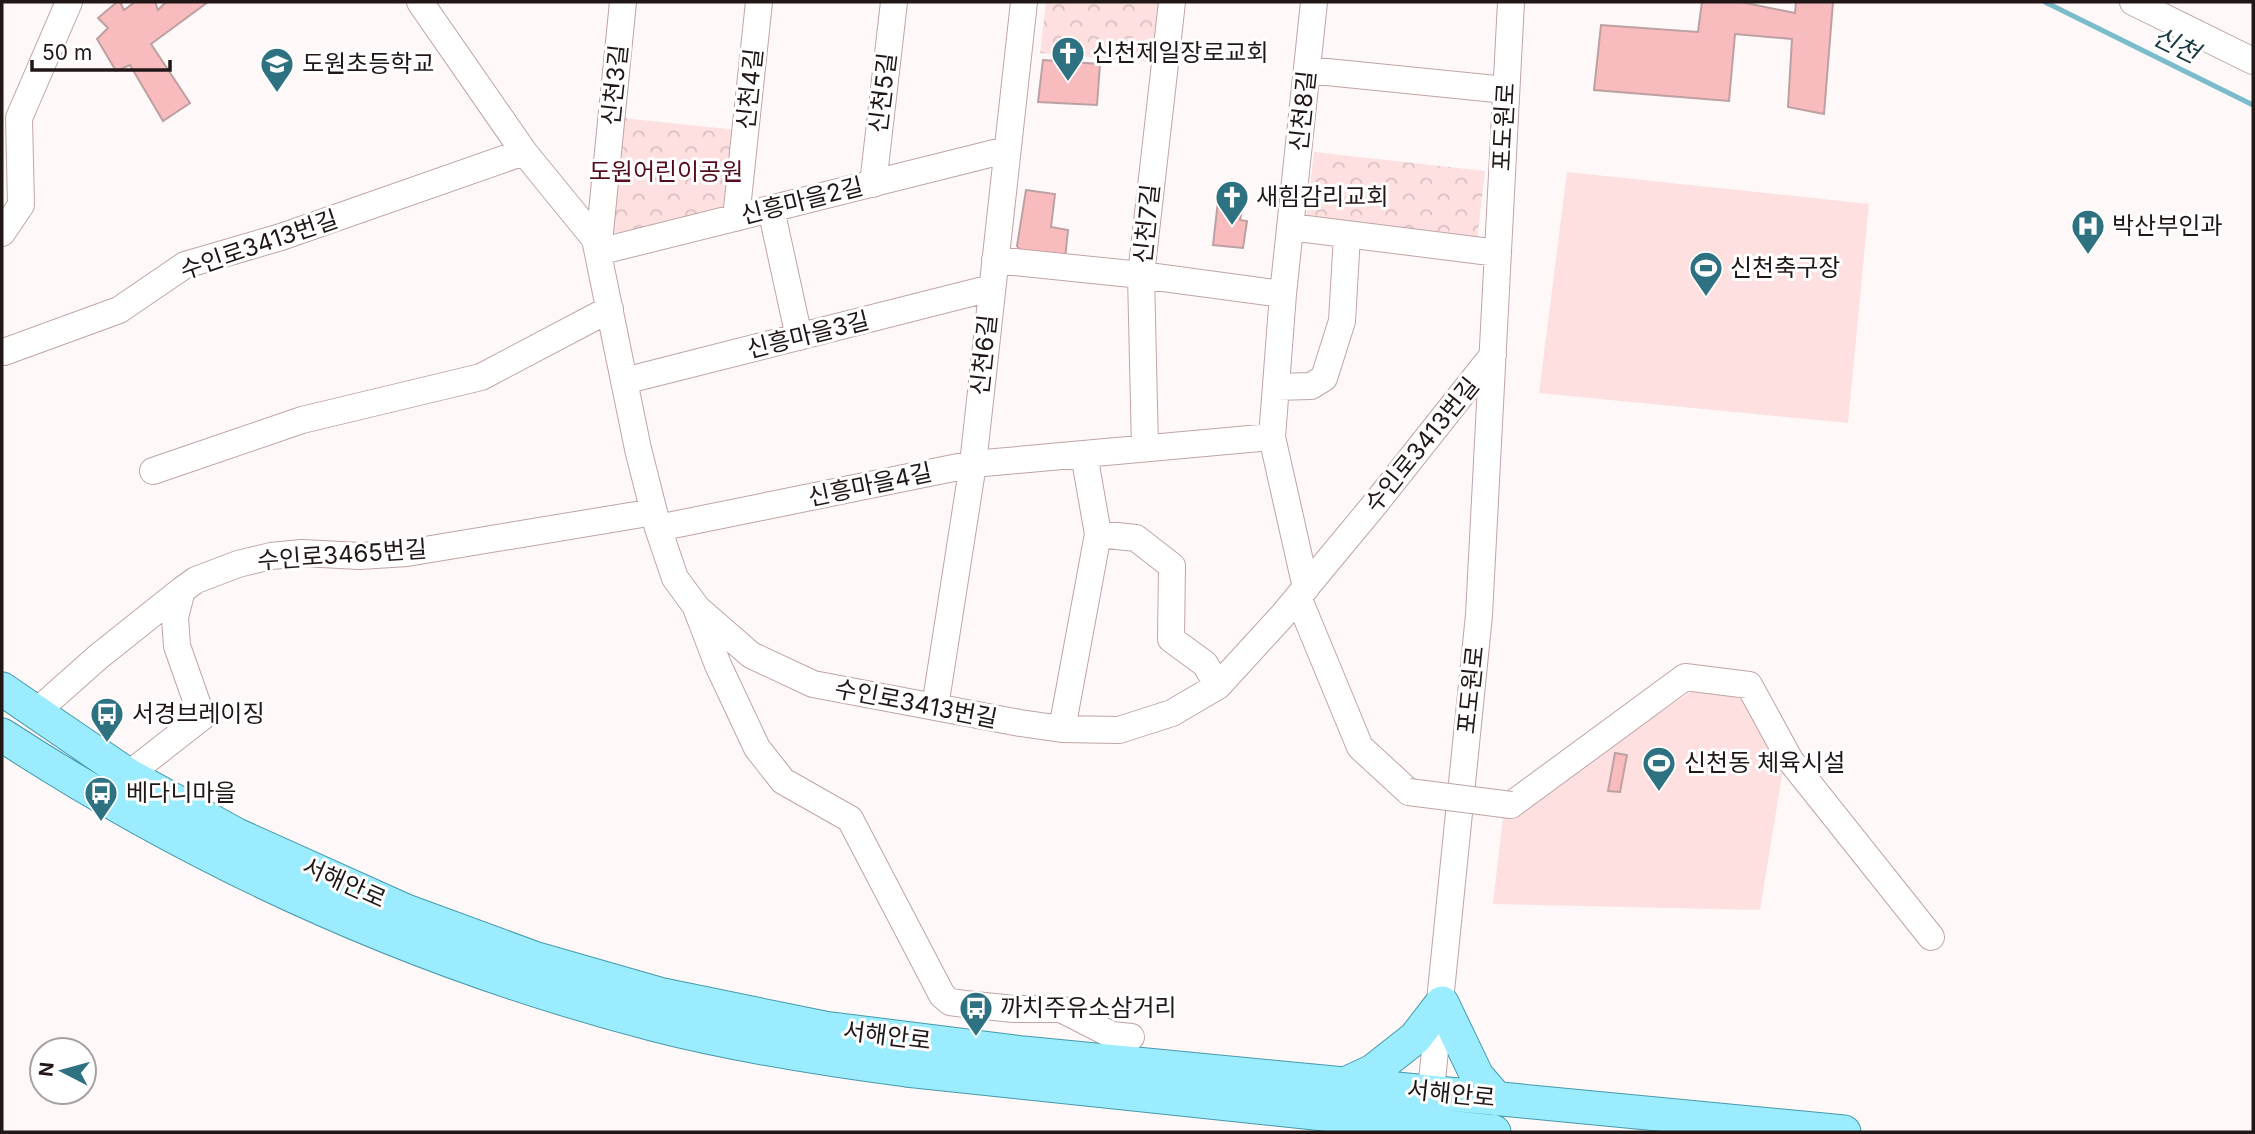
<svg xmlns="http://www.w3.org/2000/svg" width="2255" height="1134" font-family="Inter,'Noto Sans KR',sans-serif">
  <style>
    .park { fill: url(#park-crowns) }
    .garden { fill: #fee0e1 }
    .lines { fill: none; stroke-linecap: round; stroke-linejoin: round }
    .stream { stroke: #7abbcc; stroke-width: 5 }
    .building { fill: #f9bcbe; stroke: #bda0a1; stroke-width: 2 }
    .minor-casing { stroke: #c1a4a5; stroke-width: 28 }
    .major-casing { stroke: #4599ad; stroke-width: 35 }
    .minor { stroke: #fff; stroke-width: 26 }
    .major { stroke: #9becfe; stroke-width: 33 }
    .minor-bridge-casing { stroke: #c1a4a5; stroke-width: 28; stroke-linecap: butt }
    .minor-bridge { stroke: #fff; stroke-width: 26 }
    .labels { text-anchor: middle; stroke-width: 6; stroke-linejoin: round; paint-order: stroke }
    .poi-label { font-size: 24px; fill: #221717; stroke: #fff; text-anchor: start }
    .street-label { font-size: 24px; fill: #221717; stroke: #fff }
    .park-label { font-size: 24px; fill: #540d1b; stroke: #fff }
    .water-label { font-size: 26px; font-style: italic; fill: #1a3a42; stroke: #fff }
  </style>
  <defs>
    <pattern id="park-crowns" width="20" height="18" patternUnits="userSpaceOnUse" patternTransform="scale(1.75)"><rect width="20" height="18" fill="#fee0e1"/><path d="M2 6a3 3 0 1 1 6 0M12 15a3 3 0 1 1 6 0" fill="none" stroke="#d9bfc0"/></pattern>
  </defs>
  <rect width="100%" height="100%" fill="#fef8f8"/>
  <path class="park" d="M1046,2h113l-8,60 -111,-9z
    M622,118l116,12 -4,67 -12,14 -107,22 -6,-12z
    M1314,152l171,19 -8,70 -171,-19z"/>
  <path class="garden" d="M1567,172l302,32 -21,219 -309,-30z
    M1695,689l55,10 33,70 -23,141 -267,-6 10,-87z"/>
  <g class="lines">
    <path class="stream" d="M2045,2l208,103"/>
  </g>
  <path class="building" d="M117,2h3l4,8 11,-8h20l3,8 8,-8h42l-57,42 39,59 -27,18 -33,-56 -14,6 -19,-32 11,-11 -10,-10z
    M1702,2h39l54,11 1,-11h37l-9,112 -36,-7 4,-68 -57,-5 -6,67 -135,-11 7,-65 97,7z
    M1043,60l57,4 -3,41 -59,-3z
    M1026,190l29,4 -4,33 17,3 -3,29 -40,-3 -8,-10z
    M1218,201l25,3 -3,16 7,1 -4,27 -30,-3z
    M1615,753l12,2 -7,37 -12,-1z"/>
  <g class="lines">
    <defs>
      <path id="minor" d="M420,2l104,150 71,87 43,210 20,79 17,50 22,30 54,47 62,29 207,39 42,6 57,1 53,-17 46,-27 65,-71 92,-111 118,-149
        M623,2l-25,250 408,-102
        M2133,2l120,59
        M1307,70l199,20
        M873,184l21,-182
        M771,209l28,128
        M736,218l23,-216
        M1290,227l208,26
        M2,233l19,-28 -2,-87 50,-116
        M995,260l146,15 142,19
        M2,351l2,1 115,-42 66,-45 96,-28 243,-85
        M624,381l367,-93
        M1276,387l35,-1 13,-8 18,-57 5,-85
        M1145,448l-4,-173 31,-273
        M1084,454l14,80 38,4 36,28 -1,73 34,25 13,22
        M153,471l149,-51 179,-43 129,-68
        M658,528l315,-64 299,-27
        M1306,588l-34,-151 11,-143 31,-292
        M1298,597l62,150 49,45
        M697,610l21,55 39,83 26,33 67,38 92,176 8,7 15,2 49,5h47l51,26 19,2
        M935,707l38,-243 51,-462
        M35,713l63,-56 84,-67 14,-10 42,-16 33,-8 31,-3 58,3 47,-3 247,-41
        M1062,729l36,-195
        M128,775l74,-58 -25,-71 -2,-29 7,-27
        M1511,805l174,-128 64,8 41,75 141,177
        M1429,1110l50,-495 32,-613"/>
      <path id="major" d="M2,689l126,86 109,60 169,76 128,47 129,37 161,33 199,25 821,79
        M2,735c201,131 422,230 654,290 82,21 166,34 250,45l588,62
        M1345,1084l28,-13 42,-33 27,-35 35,73 20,23"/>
    </defs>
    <use href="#minor" class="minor-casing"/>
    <use href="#major" class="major-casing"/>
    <use href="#minor" class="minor"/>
    <use href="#major" class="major"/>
    <defs>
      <path id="minor-bridge" d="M1409,792l102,13"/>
    </defs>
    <use href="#minor-bridge" class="minor-bridge-casing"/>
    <use href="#minor-bridge" class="minor-bridge"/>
  </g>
  <defs>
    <symbol id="church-pin" viewBox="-11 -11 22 30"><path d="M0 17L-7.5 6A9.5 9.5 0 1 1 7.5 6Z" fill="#2e7282" stroke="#fff"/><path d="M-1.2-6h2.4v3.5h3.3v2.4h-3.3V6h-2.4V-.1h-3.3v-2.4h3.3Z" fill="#fff"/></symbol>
    <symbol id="school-pin" viewBox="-11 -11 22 30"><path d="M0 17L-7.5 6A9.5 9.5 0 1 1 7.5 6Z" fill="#2e7282" stroke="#fff"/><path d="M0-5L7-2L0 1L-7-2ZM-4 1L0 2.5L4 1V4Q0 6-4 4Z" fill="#fff"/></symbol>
    <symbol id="hospital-pin" viewBox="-11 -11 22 30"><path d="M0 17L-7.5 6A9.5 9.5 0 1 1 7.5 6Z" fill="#2e7282" stroke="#fff"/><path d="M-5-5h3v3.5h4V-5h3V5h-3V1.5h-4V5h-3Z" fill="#fff"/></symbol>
    <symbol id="stadium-pin" viewBox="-11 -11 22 30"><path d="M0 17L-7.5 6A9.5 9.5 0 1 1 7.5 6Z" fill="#2e7282" stroke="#fff"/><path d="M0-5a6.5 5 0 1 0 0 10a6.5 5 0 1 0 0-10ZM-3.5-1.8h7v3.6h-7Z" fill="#fff"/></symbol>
    <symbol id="bus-pin" viewBox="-11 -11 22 30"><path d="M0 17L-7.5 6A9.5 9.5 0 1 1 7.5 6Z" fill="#2e7282" stroke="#fff"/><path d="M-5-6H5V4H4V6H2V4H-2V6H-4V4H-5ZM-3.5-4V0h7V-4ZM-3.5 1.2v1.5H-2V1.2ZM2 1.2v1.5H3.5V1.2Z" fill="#fff"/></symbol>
  </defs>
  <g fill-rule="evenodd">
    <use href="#church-pin" x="1049" y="34" width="38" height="52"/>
    <use href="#school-pin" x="258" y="45" width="38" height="52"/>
    <use href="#church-pin" x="1213" y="178" width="38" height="52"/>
    <use href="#hospital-pin" x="2069" y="207" width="38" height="52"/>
    <use href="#stadium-pin" x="1687" y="249" width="38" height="52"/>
    <use href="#bus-pin" x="88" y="695" width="38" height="52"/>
    <use href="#stadium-pin" x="1640" y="744" width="38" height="52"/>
    <use href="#bus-pin" x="82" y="774" width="38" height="52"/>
    <use href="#bus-pin" x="957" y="989" width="38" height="52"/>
  </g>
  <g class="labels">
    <g class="poi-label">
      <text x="1092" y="61">신천제일장로교회</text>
      <text x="302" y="72">도원초등학교</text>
      <text x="1256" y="205">새힘감리교회</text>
      <text x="2112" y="234">박산부인과</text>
      <text x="1730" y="276">신천축구장</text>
      <text x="132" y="722">서경브레이징</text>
      <text x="1684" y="771">신천동 체육시설</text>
      <text x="126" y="801">베다니마을</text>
      <text x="1000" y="1016">까치주유소삼거리</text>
    </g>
    <g class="street-label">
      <text transform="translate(615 85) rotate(-84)" y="8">신천3길</text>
      <text transform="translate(750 89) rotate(-84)" y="8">신천4길</text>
      <text transform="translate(883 93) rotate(-83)" y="8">신천5길</text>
      <text transform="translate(1303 111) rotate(-84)" y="8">신천8길</text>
      <text transform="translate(1504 127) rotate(-87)" y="8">포도원로</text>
      <text transform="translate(802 201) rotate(-14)" y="8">신흥마을2길</text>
      <text transform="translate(1147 224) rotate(-84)" y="8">신천7길</text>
      <text transform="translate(259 245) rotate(-19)" y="8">수인로3413번길</text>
      <text transform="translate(808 335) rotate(-14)" y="8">신흥마을3길</text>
      <text transform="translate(984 355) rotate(-84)" y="8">신천6길</text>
      <text transform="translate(1422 445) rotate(-51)" y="8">수인로3413번길</text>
      <text transform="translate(870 485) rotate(-12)" y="8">신흥마을4길</text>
      <text transform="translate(342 555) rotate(-4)" y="8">수인로3465번길</text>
      <text transform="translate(1471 690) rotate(-84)" y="8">포도원로</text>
      <text transform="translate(916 704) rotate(11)" y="8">수인로3413번길</text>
      <text transform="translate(344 883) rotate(24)" y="8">서해안로</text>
      <text transform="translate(887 1036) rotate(7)" y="8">서해안로</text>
      <text transform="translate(1451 1094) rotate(6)" y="8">서해안로</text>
    </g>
    <g class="park-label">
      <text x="666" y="180">도원어린이공원</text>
    </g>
    <g class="water-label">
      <text transform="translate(2176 45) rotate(26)" y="9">신천</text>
    </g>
  </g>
  <rect width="2255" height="1134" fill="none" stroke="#221717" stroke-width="7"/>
  <g transform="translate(63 1071) rotate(276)"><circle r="33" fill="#ffffff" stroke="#a7a2a2" stroke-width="2"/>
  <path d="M0-5L12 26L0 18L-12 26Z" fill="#2e7282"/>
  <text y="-10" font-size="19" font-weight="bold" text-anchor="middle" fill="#221717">N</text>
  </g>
  <path d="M32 60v10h138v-10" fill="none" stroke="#221717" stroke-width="3.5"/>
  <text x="42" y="60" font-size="21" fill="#221717" stroke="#ffffff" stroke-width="5" paint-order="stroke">50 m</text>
</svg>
